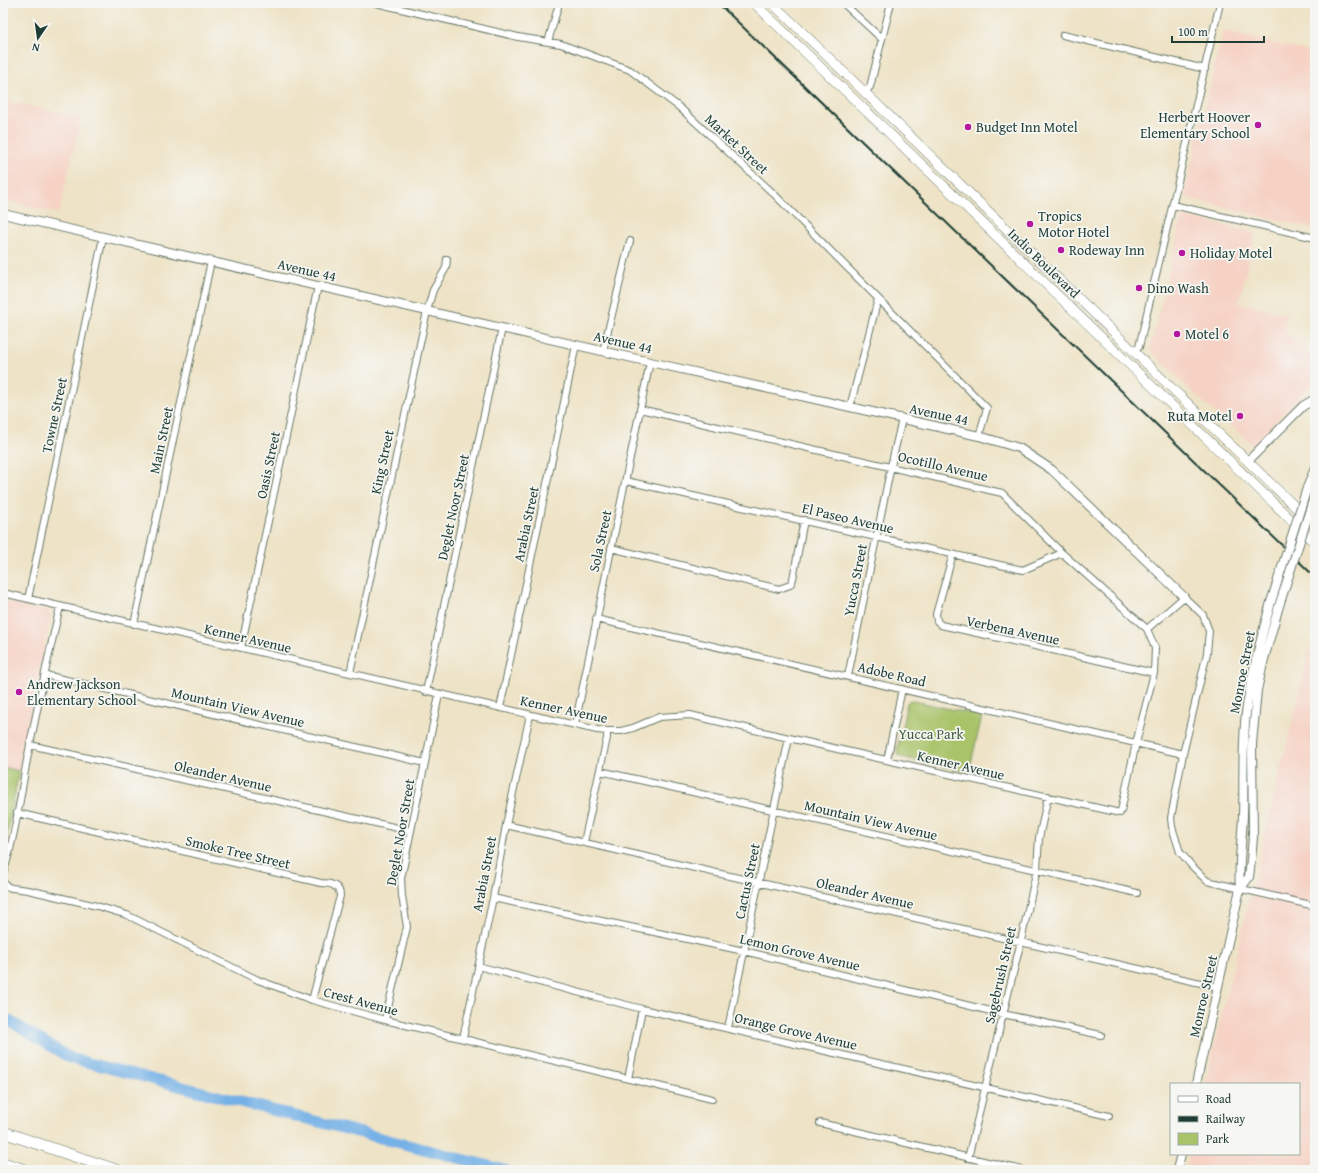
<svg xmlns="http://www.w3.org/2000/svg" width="1318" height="1173" font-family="'Gentium Book Plus',serif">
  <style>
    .built { fill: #f6d2c4 }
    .green { fill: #a9c369; stroke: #64804e }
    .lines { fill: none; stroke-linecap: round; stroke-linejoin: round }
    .river { stroke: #74b1e6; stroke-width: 11 }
    .street-casing { stroke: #677767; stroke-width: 8 }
    .secondary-casing { stroke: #677767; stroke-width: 10 }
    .primary-casing { stroke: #677767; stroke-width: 10 }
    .highway-casing { stroke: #677767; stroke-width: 12 }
    .street { stroke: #fff; stroke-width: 6 }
    .secondary { stroke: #fff; stroke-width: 8 }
    .primary { stroke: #fff; stroke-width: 9 }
    .highway { stroke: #fff; stroke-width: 11 }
    .rail { stroke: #1f3d34; stroke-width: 2 }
    .secondary-bridge-casing { stroke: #677767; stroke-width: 10; stroke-linecap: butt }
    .secondary-bridge { stroke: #fff; stroke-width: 8 }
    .poi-dot { fill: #b5179e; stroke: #f6f6f2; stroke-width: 1.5 }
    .labels { text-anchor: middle; stroke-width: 3.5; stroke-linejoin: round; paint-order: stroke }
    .poi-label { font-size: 14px; fill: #1f3d34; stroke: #f6f6f2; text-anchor: start }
    .street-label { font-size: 14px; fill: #1f3d34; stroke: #f6f6f2 }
    .park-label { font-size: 14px; fill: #425e41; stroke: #f6f6f2 }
  </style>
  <rect width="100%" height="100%" fill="#f6f6f2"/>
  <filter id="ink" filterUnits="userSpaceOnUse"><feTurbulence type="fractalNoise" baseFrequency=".025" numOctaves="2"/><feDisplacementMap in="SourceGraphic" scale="8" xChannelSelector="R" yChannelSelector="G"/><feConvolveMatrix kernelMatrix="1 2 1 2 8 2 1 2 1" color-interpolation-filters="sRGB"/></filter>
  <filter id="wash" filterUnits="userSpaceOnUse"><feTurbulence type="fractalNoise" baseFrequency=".012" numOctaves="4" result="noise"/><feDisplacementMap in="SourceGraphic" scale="16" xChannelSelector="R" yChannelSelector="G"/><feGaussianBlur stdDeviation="0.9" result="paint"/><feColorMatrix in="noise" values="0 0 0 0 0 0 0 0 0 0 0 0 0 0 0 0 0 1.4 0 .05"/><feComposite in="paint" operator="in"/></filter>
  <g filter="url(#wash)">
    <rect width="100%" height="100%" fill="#eee3c6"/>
    <path class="built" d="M1223,31l92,22v176l-131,-32z
      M3,100l78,18 -22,95 -56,-12z
      M1182,216l73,17 -16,70 48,11 -3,17 31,29v21l-62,64 -51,-44 -52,-51z
      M3,601l45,10 3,5 -32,155 -16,-4z
      M1315,627v543h-130l4,-16h110v-70h-94z"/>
    <path class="green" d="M910,700l72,16 -13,56 -68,-15 -3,-2 -1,-5 10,-47z
      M3,767l16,4 -16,85z"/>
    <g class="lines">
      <path class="river" d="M3,1017l67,41 435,112"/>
    </g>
  </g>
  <g filter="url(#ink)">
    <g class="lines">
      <defs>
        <path id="street" d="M376,3l142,34 43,7 69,26 49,37 95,87 213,214 -8,28
          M843,3l39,36
          M1063,35l142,34
          M548,42l10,-35 -1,-4
          M865,92l5,-5 21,-84
          M1173,205l142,33
          M603,351l27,-110
          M1135,351l4,-4 81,-344
          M850,407l28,-108
          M626,481l397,89 39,-17
          M611,548l168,41 11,-4 3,-6 11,-59
          M953,554l-17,60 1,7 4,4 213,48
          M3,593l594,137 10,1h14l12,-3 26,-11 31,-2 99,23 331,75 1,-2 15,-68 18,-70 1,-25 -8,-19 -85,-76 -60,-60 -362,-84
          M28,599l75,-362
          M596,619l587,135
          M134,624l77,-363
          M1147,629l37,-32 19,18 6,16 -2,22 -24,101 -12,64 1,9 8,25 11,13 16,16 108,25
          M241,648l77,-362
          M350,673l77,-362 6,-21 13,-22 1,-9
          M45,675l380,88
          M848,676l43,-210 11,-47
          M426,692l76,-364
          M500,708l76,-363
          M575,725c24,-121 50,-242 75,-363
          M30,745l381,86
          M887,760l15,-71
          M600,771l537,122
          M17,813l304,70c9,0 19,2 19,13l-28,104
          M506,825l712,162
          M584,842l23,-104v-7
          M3,874c12,-37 17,-76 24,-114 10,-51 21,-103 33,-153
          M3,882l5,5 4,1 16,2 69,16 30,9 131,65 54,20 73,20 327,79
          M493,898l251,53 259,63 98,21
          M478,966l164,43 467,107
          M385,1020l22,-93 -5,-31 -1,-17 38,-184
          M728,1028l61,-290
          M463,1038l30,-140 13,-73 24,-110
          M628,1079l14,-70
          M820,1123l202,47
          M968,1158l53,-217 16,-72 2,-31 9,-42"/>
        <path id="secondary" d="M3,214l647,148 329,74 40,12 33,22 132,127
          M1248,461l55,-55 12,-7
          M1307,488l8,-20
          M1240,889l9,-12 2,-17 2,-23 -1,-93 5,-54 7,-31 15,-53
          M1196,1084l44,-195c-2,-24 2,-48 3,-73 1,-34 -1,-69 3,-103 5,-38 15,-74 25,-111
          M1177,1170l4,-16"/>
        <path id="primary" d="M754,3l561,540
          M772,3l543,523"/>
        <path id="highway" d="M3,1132l113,38
          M3,1163l22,7"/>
      </defs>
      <use href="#street" class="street-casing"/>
      <use href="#secondary" class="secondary-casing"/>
      <use href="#primary" class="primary-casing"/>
      <use href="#highway" class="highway-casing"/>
      <use href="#street" class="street"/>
      <use href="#secondary" class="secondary"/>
      <use href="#primary" class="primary"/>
      <use href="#highway" class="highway"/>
      <path class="rail" d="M718,3l597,574"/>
      <defs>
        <path id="secondary-bridge" d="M1271,602l36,-114
          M1279,606l36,-112"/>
      </defs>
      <use href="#secondary-bridge" class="secondary-bridge-casing"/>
      <use href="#secondary-bridge" class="secondary-bridge"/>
    </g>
  </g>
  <g class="poi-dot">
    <circle cx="1258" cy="125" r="4"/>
    <circle cx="968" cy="127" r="4"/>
    <circle cx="1030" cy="224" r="4"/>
    <circle cx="1061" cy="250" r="4"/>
    <circle cx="1182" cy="253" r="4"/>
    <circle cx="1139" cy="288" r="4"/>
    <circle cx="1177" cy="334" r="4"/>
    <circle cx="1240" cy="416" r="4"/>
    <circle cx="19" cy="692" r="4"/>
  </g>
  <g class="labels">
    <g class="poi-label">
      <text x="1250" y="122" text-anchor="end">Herbert Hoover<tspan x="1250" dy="16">Elementary School</tspan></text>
      <text x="976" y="132">Budget Inn Motel</text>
      <text x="1038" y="221">Tropics<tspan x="1038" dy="16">Motor Hotel</tspan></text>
      <text x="1069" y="255">Rodeway Inn</text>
      <text x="1190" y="258">Holiday Motel</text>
      <text x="1147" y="293">Dino Wash</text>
      <text x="1185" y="339">Motel 6</text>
      <text x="1232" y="421" text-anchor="end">Ruta Motel</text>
      <text x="27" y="689">Andrew Jackson<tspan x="27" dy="16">Elementary School</tspan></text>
    </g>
    <g class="street-label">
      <text transform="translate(737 144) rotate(43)" y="5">Market Street</text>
      <text transform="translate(1044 263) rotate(44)" y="5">Indio Boulevard</text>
      <text transform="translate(307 270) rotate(13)" y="5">Avenue 44</text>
      <text transform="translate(623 342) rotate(13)" y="5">Avenue 44</text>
      <text transform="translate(939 414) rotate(12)" y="5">Avenue 44</text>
      <text transform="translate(54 415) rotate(-78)" y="5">Towne Street</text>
      <text transform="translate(161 440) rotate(-78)" y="5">Main Street</text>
      <text transform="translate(382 462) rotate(-78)" y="5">King Street</text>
      <text transform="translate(268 465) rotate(-78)" y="5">Oasis Street</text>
      <text transform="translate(943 466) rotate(13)" y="5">Ocotillo Avenue</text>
      <text transform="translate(453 507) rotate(-78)" y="5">Deglet Noor Street</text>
      <text transform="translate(848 518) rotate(13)" y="5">El Paseo Avenue</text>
      <text transform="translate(526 524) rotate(-78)" y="5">Arabia Street</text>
      <text transform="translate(600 541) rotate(-78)" y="5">Sola Street</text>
      <text transform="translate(855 580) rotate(-79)" y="5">Yucca Street</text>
      <text transform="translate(1013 630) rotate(12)" y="5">Verbena Avenue</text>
      <text transform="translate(248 638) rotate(13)" y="5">Kenner Avenue</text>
      <text transform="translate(1242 672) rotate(-79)" y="5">Monroe Street</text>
      <text transform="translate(892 674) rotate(13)" y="5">Adobe Road</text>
      <text transform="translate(238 707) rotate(13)" y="5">Mountain View Avenue</text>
      <text transform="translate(564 709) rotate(12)" y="5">Kenner Avenue</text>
      <text transform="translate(961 765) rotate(13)" y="5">Kenner Avenue</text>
      <text transform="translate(223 776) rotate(13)" y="5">Oleander Avenue</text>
      <text transform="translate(871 820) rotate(13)" y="5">Mountain View Avenue</text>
      <text transform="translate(400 832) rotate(-80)" y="5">Deglet Noor Street</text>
      <text transform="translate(238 852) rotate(13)" y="5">Smoke Tree Street</text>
      <text transform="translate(484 874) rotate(-79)" y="5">Arabia Street</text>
      <text transform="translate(747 881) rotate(-78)" y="5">Cactus Street</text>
      <text transform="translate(865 893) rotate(13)" y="5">Oleander Avenue</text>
      <text transform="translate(800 952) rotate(13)" y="5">Lemon Grove Avenue</text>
      <text transform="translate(1000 975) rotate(-77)" y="5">Sagebrush Street</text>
      <text transform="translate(1203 996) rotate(-77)" y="5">Monroe Street</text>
      <text transform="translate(361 1001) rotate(15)" y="5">Crest Avenue</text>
      <text transform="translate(796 1031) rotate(13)" y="5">Orange Grove Avenue</text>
    </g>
    <g class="park-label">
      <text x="931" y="739">Yucca Park</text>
    </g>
  </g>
  <rect width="1318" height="1173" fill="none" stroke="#f6f6f2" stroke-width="16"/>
  <rect x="1170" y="1083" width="130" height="72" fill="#f6f6f2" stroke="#a0aca6"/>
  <rect x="1178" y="1096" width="20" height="6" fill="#ffffff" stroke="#a0aca6"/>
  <text x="1206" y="1103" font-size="12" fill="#1f3d34">Road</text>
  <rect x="1178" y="1116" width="20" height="6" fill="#1f3d34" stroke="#a0aca6"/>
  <text x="1206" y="1123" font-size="12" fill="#1f3d34">Railway</text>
  <rect x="1178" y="1133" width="20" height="12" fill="#a9c369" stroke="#a0aca6"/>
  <text x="1206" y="1143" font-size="12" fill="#1f3d34">Park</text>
  <g transform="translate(38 38) rotate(193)" stroke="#f6f6f2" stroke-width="3" paint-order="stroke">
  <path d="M0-3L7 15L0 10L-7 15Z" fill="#1f3d34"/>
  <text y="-6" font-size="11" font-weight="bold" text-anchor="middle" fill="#1f3d34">N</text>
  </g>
  <path d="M1172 36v6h92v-6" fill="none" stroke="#1f3d34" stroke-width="2"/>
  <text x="1178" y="36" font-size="12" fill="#1f3d34" stroke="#f6f6f2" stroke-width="3" paint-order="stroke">100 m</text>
</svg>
